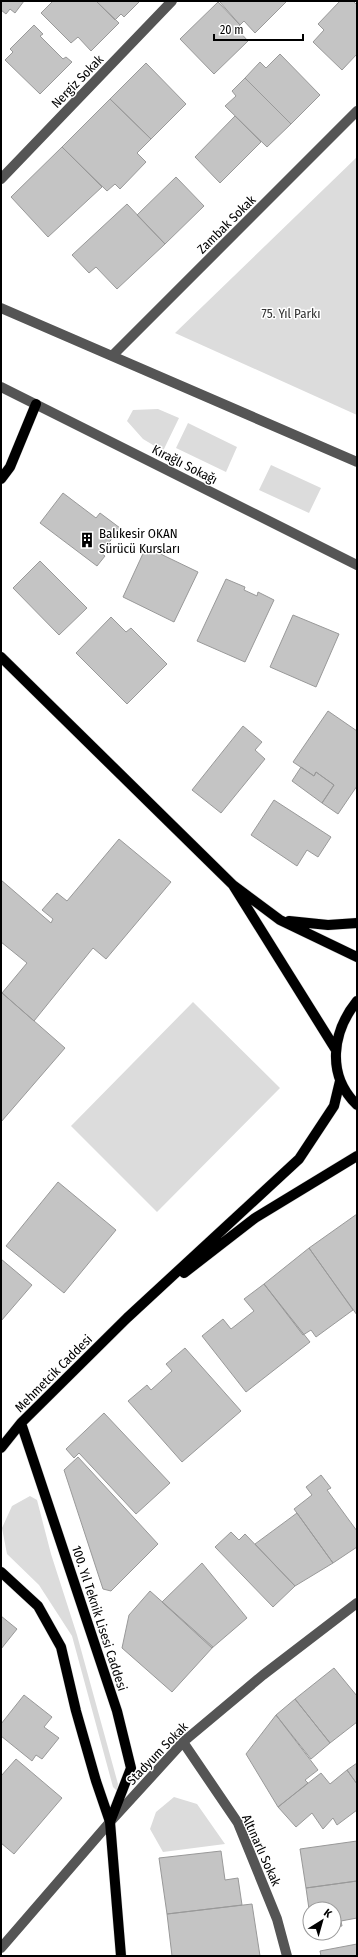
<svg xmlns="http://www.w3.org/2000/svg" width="358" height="1957" font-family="'Fira Sans Condensed',sans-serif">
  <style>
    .green { fill: #dcdcdc }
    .building { fill: #c4c4c4; stroke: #999 }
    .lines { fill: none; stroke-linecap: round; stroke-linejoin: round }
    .major-casing { stroke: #dbdbdb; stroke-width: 11 }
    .minor { stroke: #555; stroke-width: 10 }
    .major { stroke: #000; stroke-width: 10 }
    .labels { text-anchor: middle; stroke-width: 3; stroke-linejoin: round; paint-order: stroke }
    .street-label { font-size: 13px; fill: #000; stroke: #fff }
    .park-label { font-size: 13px; fill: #333; stroke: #fff }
    .poi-label { font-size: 13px; fill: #000; stroke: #fff; text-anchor: start }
  </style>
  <rect width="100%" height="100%" fill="#fff"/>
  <path class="green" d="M357,157v258l-182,-82z
    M158,409l21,9 -16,33 -20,-12 -16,-18 6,-11z
    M188,423l49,24 -11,25 -50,-24z
    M271,465l50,23 -12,25 -50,-23z
    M193,1002l87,86 -123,124 -86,-86z
    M30,1496l7,4 14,54 26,81 41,149 -1,7 -4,-4 -41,-151 -33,-51 -32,-31 -5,-26 10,-22z
    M174,1797l23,7 28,40 -62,8 -13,-23 6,-17z"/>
  <path class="building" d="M1,1h23l-9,12 -5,-4 -4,5 -5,-4z
    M53,1h43l23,22 -28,28 -13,-14 -7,6 -30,-30z
    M96,1h44l-16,16 -3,-3 -6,6z
    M219,1h68l-32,32 -11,-12 -4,4z
    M340,1h13l4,4v49l-15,16 -29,-28 11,-12 -6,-6z
    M218,2l22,23 -3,4 11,12 -34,33 -34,-35z
    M34,25l9,9 -3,2 23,23 3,-2 6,5 -32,32 -35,-34 8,-8 -3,-3z
    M280,54l40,41 -29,29 -46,-46 15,-16 6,6z
    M146,63l40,41 -35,35 -41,-40z
    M245,78l46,46 -24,23 -42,-41 11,-10 -4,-5z
    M110,99l41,40 -14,14 9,9 -26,27 -5,-5 -8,7 -45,-44z
    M235,116l26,26 -41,41 -25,-26z
    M62,147l40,40 -54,50 -37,-40z
    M176,177l28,29 -39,38 -28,-29z
    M127,204l38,40 -48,45 -21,-22 -7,6 -17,-18z
    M63,493l33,25 4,-5 20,15 -19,25 4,3 -8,10 -57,-43z
    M146,547l52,25 -24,50 -51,-25z
    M40,561l47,47 -28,27 -46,-47z
    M226,579l19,8 -1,3 13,6 1,-4 16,8 -29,62 -48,-21z
    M293,615l46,19 -23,53 -46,-20z
    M111,617l15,15 5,-4 36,36 -40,40 -51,-51z
    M328,711l29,20v55l-19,28 -16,-11 12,-18 -18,-13 -2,4 -21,-14z
    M243,726l19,16 -7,8 10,9 -44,54 -29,-23z
    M301,767l13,9 2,-4 18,13 -12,18 -30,-22z
    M274,800l57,37 -13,20 -11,-7 -10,16 -46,-31z
    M119,839l52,43 -65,77 -13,-11 -59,73 -32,-28 25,-30 -26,-21v-62l50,43 2,-4 -11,-9 15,-17 10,8z
    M1,992l64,56 -64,74z
    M58,1182l58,48 -52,63 -58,-47z
    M357,1214v101l-48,-67z
    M309,1248l44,62 -37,27 -5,-7 -8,5 -39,-51z
    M1,1259l31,26 -31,36z
    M264,1284l46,58 -64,50 -44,-56 21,-17 8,10 23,-18 -10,-12z
    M185,1348l56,63 -59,51 -54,-61 19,-16 4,5 21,-19 -6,-7z
    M104,1413l66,70 -34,31 -57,-61 -5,5 -8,-9z
    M78,1457l80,87 -47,47 -8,-2 -39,-119z
    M321,1475l10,13 -4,2 30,41v16l-24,16 -39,-54 18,-14 -6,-8z
    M297,1513l36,50 -38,23 -40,-42z
    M231,1532l8,8 6,-6 50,52 -22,21 -58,-60z
    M202,1563l45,55 -35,30 -50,-46z
    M150,1591l63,56 -41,45 -50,-44 7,-33z
    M1,1616l16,13 -16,20z
    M334,1668l23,28v26l-27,21 -35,-44z
    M24,1695l28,22 -8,10 15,11 -17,21 -6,-4 -4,6 -31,-25v-12z
    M295,1699l35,44 -19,16 -35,-44z
    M276,1715l42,55 -13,10 3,3 -30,24 -32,-53z
    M16,1759l46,39 -48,56 -13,-11v-67z
    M357,1763v21l-10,-14z
    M347,1770l10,14v26l-20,15 -4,-7 -10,11 -11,-16 -16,14 -18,-20 43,-34 9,11z
    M357,1841v40l-51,7 -6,-39z
    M221,1851l4,29 13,-2 4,27 -75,9 -8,-56z
    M357,1881v37l-16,3 1,5 -8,1v-18h-24v7l-4,-28z
    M252,1904l8,52h-88l-5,-42z
    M357,1944v12h-36l-1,-5z"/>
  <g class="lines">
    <defs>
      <path id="major" d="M1,479l9,-12 26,-63
        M1,657l232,228
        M289,921l39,4 29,-2
        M357,1001c-25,31 -31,74 0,104
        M336,1050l-103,-165 47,35 77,37
        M184,1273l71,-55 102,-62
        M21,1423l96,288 14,57 -21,54
        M1,1448l20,-25 106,-105 172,-159 35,-53 6,-25
        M1,1572l37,34 23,41 15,64 20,70 14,41 11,134"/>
    </defs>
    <use href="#major" class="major-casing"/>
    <path class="minor" d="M1,179l171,-178
      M1,308l356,154
      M112,356l245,-245
      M1,387l356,178
      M183,1742l55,81 39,96 10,37
      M1,1948l109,-126 73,-80 80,-67 94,-72"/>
    <use href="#major" class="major"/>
  </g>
  <defs>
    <symbol id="building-bare" viewBox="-9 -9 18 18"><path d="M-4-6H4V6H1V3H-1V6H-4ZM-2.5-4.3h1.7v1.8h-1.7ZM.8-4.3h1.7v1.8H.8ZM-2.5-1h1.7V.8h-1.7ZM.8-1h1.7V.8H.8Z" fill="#000" stroke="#fff" stroke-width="2.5" paint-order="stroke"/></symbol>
  </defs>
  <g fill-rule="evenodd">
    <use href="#building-bare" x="76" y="529" width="22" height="22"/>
  </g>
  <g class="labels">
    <g class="street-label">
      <text transform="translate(77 81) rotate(-46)" y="5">Nergiz Sokak</text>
      <text transform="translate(226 224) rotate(-45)" y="5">Zambak Sokak</text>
      <text transform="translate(185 464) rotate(27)" y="5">Kırağlı Sokağı</text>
      <text transform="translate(53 1373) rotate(-45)" y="5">Mehmetcik Caddesi</text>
      <text transform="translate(100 1618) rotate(72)" y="5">100. Yıl Teknik Lisesi Caddesi</text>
      <text transform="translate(157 1753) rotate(-46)" y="5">Stadyum Sokak</text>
      <text transform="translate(262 1850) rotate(66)" y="5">Altınarlı Sokak</text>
    </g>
    <g class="park-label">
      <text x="291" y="318">75. Yıl Parkı</text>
    </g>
    <g class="poi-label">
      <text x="99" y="538">Balıkesir OKAN<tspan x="99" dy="15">Sürücü Kursları</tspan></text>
    </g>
  </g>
  <rect width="358" height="1957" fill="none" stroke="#000000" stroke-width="4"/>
  <g transform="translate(322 1921) rotate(37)"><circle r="19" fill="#ffffff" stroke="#999999"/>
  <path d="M0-3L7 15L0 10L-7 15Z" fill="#000000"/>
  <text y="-6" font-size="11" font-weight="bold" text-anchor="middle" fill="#000000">K</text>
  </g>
  <path d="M214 34v6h89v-6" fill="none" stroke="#000000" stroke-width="2"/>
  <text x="220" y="34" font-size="12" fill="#000000" stroke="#ffffff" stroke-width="3" paint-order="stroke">20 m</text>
</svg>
